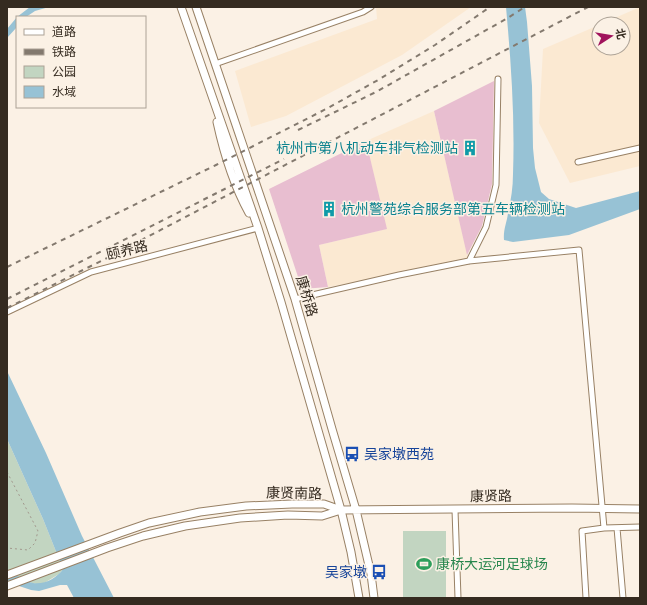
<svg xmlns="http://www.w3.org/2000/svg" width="647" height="605" font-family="'Fira Sans Condensed','Noto Sans SC',sans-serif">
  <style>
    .built { fill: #fbe9d2 }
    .green { fill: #c2d5c1 }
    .water { fill: #97c2d5 }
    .building { fill: #e8bed0 }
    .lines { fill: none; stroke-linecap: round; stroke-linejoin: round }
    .street-casing { stroke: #988165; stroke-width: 7 }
    .secondary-casing { stroke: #988165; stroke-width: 9 }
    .path { stroke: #a2988d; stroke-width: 1; stroke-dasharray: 2 3; stroke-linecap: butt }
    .street { stroke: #fff; stroke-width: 5 }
    .secondary { stroke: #fff; stroke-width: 7 }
    .rail { stroke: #83796e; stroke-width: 2; stroke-dasharray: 5 5; stroke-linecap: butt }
    .labels { text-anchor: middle; stroke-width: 3; stroke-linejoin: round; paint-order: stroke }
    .culture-label { font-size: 14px; fill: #0d838f; stroke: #fbf1e5; text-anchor: end }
    .street-label { font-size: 14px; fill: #352b20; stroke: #fbf1e5 }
    .transit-label { font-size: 14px; fill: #164399; stroke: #fbf1e5; text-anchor: start }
    .leisure-label { font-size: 14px; fill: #27864d; stroke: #fbf1e5; text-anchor: start }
  </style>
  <rect width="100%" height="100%" fill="#fbf1e5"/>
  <path class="built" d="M376,7h95l-69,48 -116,61 -35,11 -16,-56 142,-52z
    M640,7v159l-70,17 -31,-60 4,-74 56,-24v23h24v-24h-22z
    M434,111l35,150 -141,26 -9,-42 67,-16 -20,-88z"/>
  <path class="green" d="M7,439l36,80 20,50 -4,5 -18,11 -34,-8z
    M403,531h43v67h-43z"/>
  <path class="water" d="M30,7h19l-14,4 -9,6h-9z
    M506,7h19l2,15 5,64 1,62 2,20 6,24 8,7 27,9 64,-17v18l-71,26 -56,7 -9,-2c-1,-10 3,-18 4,-27 3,-13 5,-26 5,-39 2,-56 -2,-112 -7,-167z
    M17,17v10l-10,11v-9z
    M7,371l39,82 36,83 32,62h-40l-7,-13h-7l-21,6 -8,-1 -24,-8v-12c8,4 17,11 26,13 11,2 24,-5 30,-14l-20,-50 -36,-80z"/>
  <path class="building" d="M494,81l-2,103 -10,42 -15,29 -33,-144z
    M366,141l21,88 -68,16 9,42 -26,2 -33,-100z"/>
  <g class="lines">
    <defs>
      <path id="street" d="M215,64l148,-52 8,-5
        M578,162l62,-14
        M469,261l17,-34 10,-42 2,-106
        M295,299l104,-24 70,-14 110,-11 25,278 -22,3 4,67
        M7,312l84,-40 167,-44
        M455,510l3,88
        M604,528l36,-1
        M617,528l6,70"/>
      <path id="secondary" d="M181,7l77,221 23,74 60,208 10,42 8,46
        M196,7l99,292 37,130 24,81 15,64 3,24
        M217,122c7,32 16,62 32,91
        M7,575l113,-42 29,-10 51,-11 46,-6 46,-2h32l17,6
        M7,586l100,-38 36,-12 42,-10 55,-8 48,-3 34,1 19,-6 231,-2 68,1"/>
    </defs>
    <use href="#street" class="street-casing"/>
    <use href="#secondary" class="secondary-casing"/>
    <path class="path" d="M7,472l31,59 -3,12 -7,7 -21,-2"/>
    <use href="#street" class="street"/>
    <use href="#secondary" class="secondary"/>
    <path class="rail" d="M298,130l78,-38 130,-73 19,-12
      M7,267l209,-102 112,-57 50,-28 57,-35 55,-38
      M7,299l277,-140
      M7,308l98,-49 483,-252"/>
  </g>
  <defs>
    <symbol id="building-bare" viewBox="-9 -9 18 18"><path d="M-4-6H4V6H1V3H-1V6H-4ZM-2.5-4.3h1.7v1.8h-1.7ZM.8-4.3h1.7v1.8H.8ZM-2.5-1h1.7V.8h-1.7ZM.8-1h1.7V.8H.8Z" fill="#0f9aa8" stroke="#fbf1e5" stroke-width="2.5" paint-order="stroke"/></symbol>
    <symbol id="bus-bare" viewBox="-9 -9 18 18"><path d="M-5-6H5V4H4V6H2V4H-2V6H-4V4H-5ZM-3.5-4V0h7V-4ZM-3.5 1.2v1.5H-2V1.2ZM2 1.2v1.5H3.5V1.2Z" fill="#1a4fb4" stroke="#fbf1e5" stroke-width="2.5" paint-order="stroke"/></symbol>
    <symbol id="stadium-bare" viewBox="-9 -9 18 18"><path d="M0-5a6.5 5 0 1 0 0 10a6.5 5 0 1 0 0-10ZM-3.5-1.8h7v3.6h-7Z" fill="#2e9e5b" stroke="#fbf1e5" stroke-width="2.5" paint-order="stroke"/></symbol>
  </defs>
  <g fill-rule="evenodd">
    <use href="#building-bare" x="459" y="137" width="22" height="22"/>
    <use href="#building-bare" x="318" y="198" width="22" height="22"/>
    <use href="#bus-bare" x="341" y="443" width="22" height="22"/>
    <use href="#stadium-bare" x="413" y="553" width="22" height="22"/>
    <use href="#bus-bare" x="368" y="561" width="22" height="22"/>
  </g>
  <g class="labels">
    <g class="culture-label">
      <text x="458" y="153">杭州市第八机动车排气检测站</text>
      <text x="341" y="214" text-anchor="start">杭州警苑综合服务部第五车辆检测站</text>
    </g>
    <g class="street-label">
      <text transform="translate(127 250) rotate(-14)" y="5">颐养路</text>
      <text transform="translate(307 296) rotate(73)" y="5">康桥路</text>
      <text transform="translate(294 493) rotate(1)" y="5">康贤南路</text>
      <text transform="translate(491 496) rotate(-1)" y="5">康贤路</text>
    </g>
    <g class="transit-label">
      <text x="364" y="459">吴家墩西苑</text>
      <text x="367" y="577" text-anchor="end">吴家墩</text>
    </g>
    <g class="leisure-label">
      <text x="436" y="569">康桥大运河足球场</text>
    </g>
  </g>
  <rect width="647" height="605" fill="none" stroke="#352b20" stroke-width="16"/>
  <rect x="16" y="16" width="130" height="92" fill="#fbf1e5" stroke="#aca296"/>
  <rect x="24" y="29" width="20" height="6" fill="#ffffff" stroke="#aca296"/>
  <text x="52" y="36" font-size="12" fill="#352b20">道路</text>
  <rect x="24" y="49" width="20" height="6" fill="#83796e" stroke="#aca296"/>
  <text x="52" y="56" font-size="12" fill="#352b20">铁路</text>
  <rect x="24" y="66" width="20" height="12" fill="#c2d5c1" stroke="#aca296"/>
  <text x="52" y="76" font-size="12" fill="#352b20">公园</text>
  <rect x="24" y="86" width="20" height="12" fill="#97c2d5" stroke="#aca296"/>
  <text x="52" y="96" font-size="12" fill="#352b20">水域</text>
  <g transform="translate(611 36) rotate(78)"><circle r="19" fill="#fbf1e5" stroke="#aca296"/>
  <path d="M0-3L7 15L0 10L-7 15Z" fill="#a0135c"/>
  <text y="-6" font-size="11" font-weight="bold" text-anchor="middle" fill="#352b20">北</text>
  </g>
</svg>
